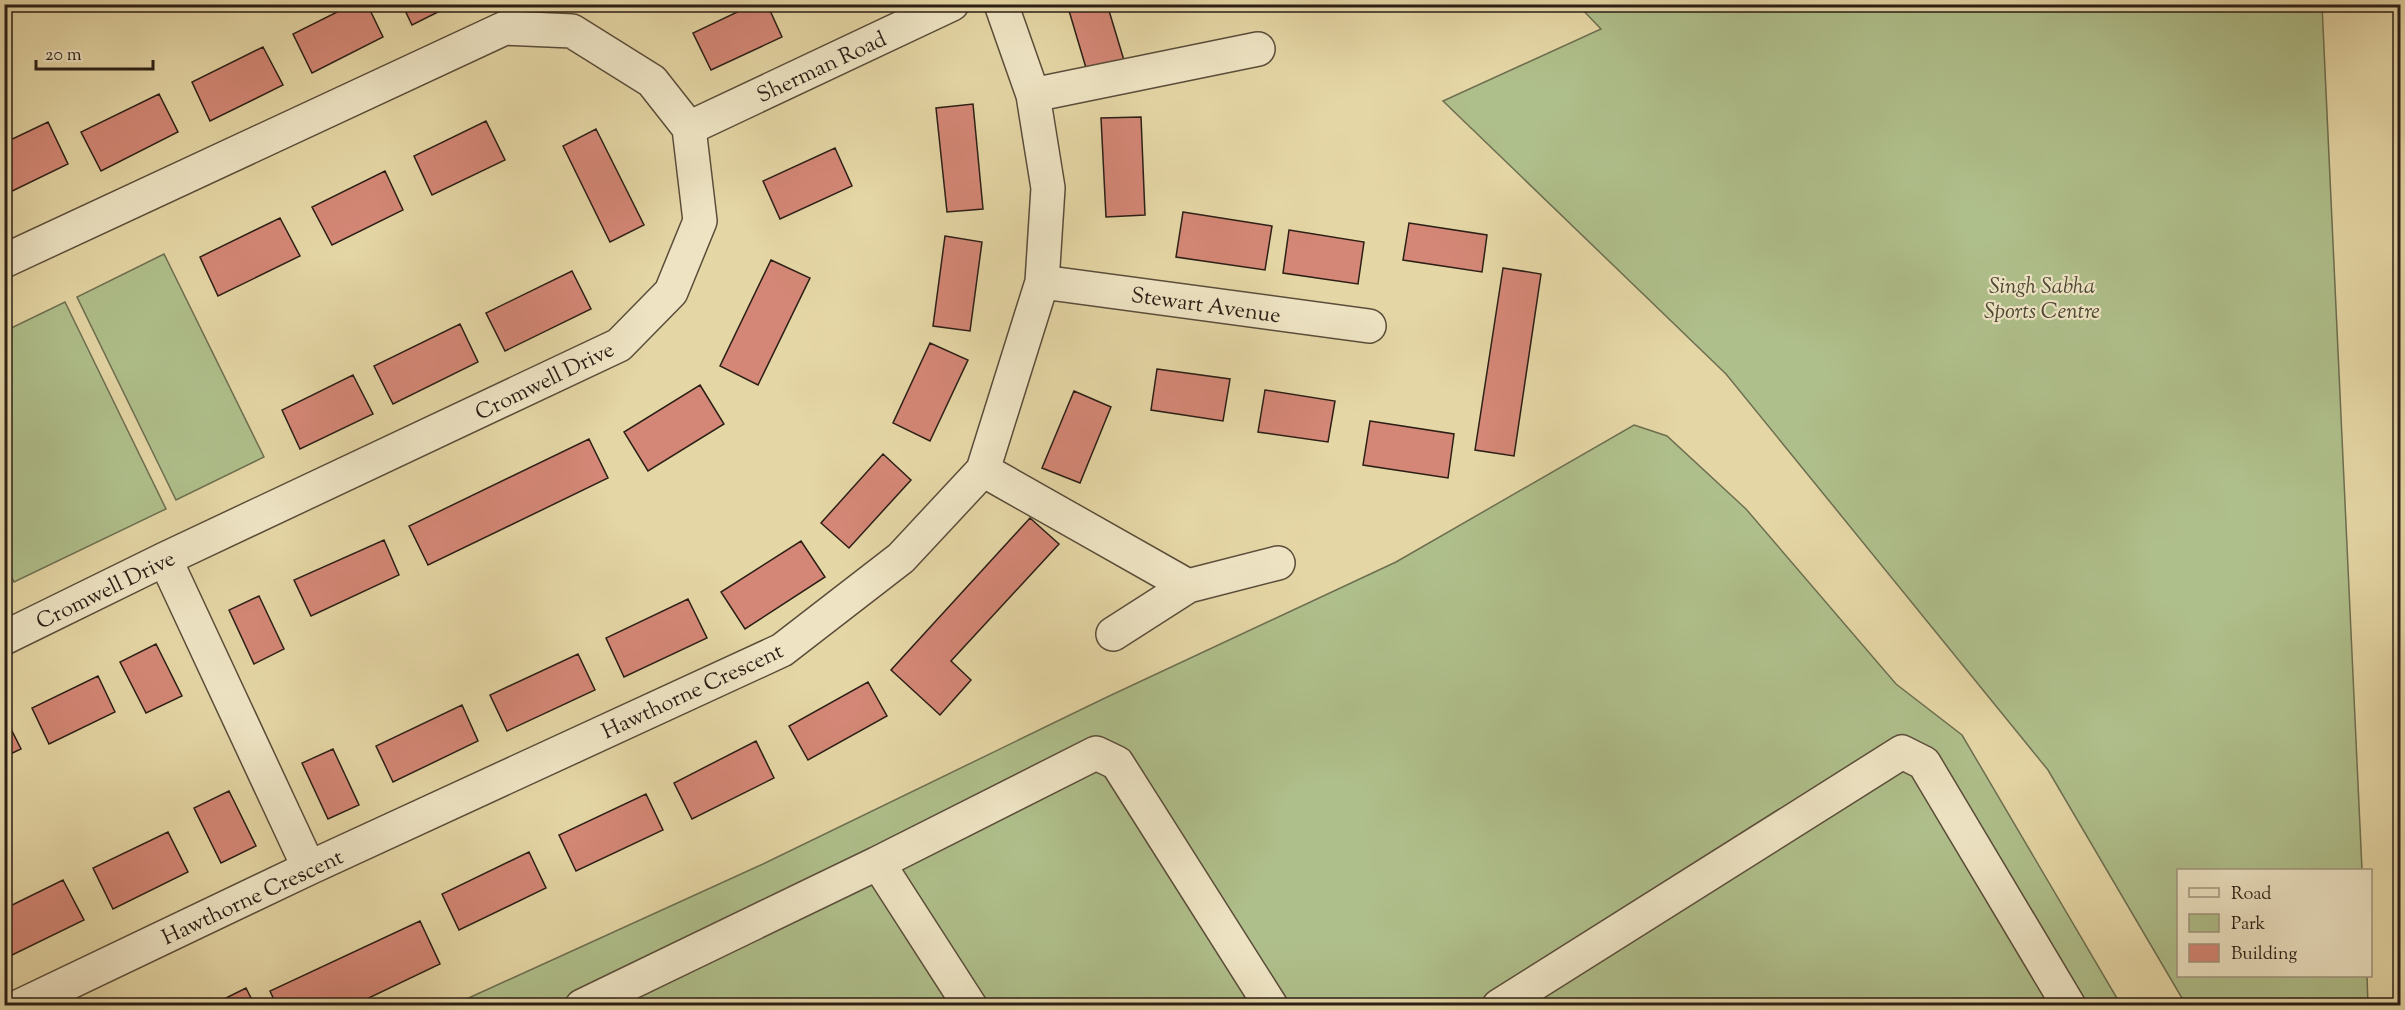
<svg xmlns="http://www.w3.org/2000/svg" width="2405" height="1010" font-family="'Sorts Mill Goudy',serif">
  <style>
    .green { fill: #afbf8b; stroke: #6d6f50; stroke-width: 1.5 }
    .building { fill: #d48776; stroke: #2b1f16; stroke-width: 1.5 }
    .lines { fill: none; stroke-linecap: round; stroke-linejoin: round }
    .minor-casing { stroke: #5a4d3a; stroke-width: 36 }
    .minor { stroke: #eee4c4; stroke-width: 33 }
    .labels { text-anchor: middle; stroke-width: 4.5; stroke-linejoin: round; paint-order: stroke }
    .street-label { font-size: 22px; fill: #2b1f16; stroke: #eee4c4 }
    .park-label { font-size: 22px; font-style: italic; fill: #4c4733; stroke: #eee4c4 }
  </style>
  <rect width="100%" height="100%" fill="#e5d6a5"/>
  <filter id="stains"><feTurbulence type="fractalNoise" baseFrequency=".00333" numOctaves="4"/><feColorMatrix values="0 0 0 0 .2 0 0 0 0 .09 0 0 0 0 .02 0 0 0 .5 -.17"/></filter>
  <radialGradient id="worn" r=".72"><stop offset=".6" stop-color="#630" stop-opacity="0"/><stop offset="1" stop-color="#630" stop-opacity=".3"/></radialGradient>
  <path class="green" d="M1578,5h744l40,865h-184v106h189l1,29h-182l-138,-235 -322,-396 -283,-273 158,-72z
    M164,254l100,203 -88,43 -99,-203z
    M65,302l101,207 -152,73 -10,-20 1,-231z
    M1634,425l33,11 79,73 150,175 66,51 159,270 -1670,1 312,-142 342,-166 291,-136z"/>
  <path class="building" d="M353,4h14l16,33 -71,36 -19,-39z
    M402,4h52l-42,21z
    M754,4h13l15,33 -71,33 -18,-37z
    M1067,4h40l19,63 -37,11z
    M263,47l20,38 -73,36 -18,-39z
    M159,94l19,38 -77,39 -20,-39z
    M973,104l10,105 -36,3 -11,-104z
    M1141,117l4,98 -39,2 -5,-99z
    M486,121l19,39 -73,35 -18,-39z
    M48,122l20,42 -64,31v-52z
    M596,129l48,96 -34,17 -47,-96z
    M835,148l17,38 -72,33 -17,-38z
    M385,171l18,39 -71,35 -20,-38z
    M1183,212l89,14 -7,44 -89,-13z
    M280,218l20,38 -82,40 -18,-39z
    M1409,223l78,12 -5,37 -79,-12z
    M1289,230l75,12 -6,42 -75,-11z
    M945,236l37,6 -12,89 -37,-5z
    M771,260l39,18 -52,107 -38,-19z
    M1503,268l38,6 -27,182 -39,-6z
    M572,271l19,38 -86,42 -19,-38z
    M460,324l18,38 -85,42 -19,-38z
    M930,343l38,17 -38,81 -37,-18z
    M1157,369l73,10 -7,42 -72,-11z
    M353,375l20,39 -73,35 -18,-39z
    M700,385l24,39 -76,47 -24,-39z
    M1265,390l70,11 -7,41 -70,-10z
    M1074,391l37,16 -31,76 -38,-15z
    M1370,421l84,13 -6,44 -85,-13z
    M589,439l19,39 -180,87 -19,-39z
    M883,454l28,26 -62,68 -28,-25z
    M1030,518l29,26 -108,117 20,19 -31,35 -49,-45z
    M384,540l15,35 -88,41 -17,-36z
    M801,541l24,36 -80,52 -24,-37z
    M259,596l25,53 -30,15 -25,-54z
    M688,599l19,39 -83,39 -18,-39z
    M156,644l26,52 -36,17 -26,-51z
    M578,654l17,36 -88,41 -17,-36z
    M98,676l17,36 -66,32 -17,-36z
    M868,682l19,34 -79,44 -19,-34z
    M462,705l16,36 -85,41 -17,-36z
    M4,715l17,34 -17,8z
    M756,741l18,37 -82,41 -18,-36z
    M333,749l26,56 -31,14 -26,-56z
    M229,791l27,55 -35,17 -27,-55z
    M646,794l17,36 -87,41 -17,-36z
    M168,832l20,40 -75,37 -20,-41z
    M529,852l17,36 -87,42 -17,-36z
    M63,880l21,40 -76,37 -4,-7v-41z
    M420,921l20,43 -88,42h-75l-7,-15z
    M246,988l9,18h-45z"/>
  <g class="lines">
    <defs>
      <path id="minor" d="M1033,95l225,-46
        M689,128l263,-124
        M4,261l501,-233 67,3 80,50 37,47 11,93 -29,71 -52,53 -454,214 -161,79
        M1042,282l327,44
        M983,470l205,116
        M165,559l144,309
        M1113,634l75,-48 90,-23
        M878,863l218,-110 21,10 154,243
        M20,1006l289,-138 473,-218 119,-92 82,-88 59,-188 6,-94 -15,-93 -32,-91
        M582,1006l296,-143 92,143
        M1499,1006l403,-254 22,11 145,243"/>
    </defs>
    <use href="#minor" class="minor-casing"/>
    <use href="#minor" class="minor"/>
  </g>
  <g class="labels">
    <g class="street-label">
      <text transform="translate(821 66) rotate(-25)" y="8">Sherman Road</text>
      <text transform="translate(1206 304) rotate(8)" y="8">Stewart Avenue</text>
      <text transform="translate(544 380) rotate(-26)" y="8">Cromwell Drive</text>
      <text transform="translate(105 589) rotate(-26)" y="8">Cromwell Drive</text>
      <text transform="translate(692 690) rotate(-25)" y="8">Hawthorne Crescent</text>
      <text transform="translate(252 896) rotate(-25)" y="8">Hawthorne Crescent</text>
    </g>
    <g class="park-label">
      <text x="2042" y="293">Singh Sabha<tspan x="2042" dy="25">Sports Centre</tspan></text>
    </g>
  </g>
  <rect width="2405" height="1010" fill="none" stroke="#e5d6a5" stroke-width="24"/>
  <rect x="6" y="6" width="2393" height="998" fill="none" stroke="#2b1f16" stroke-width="3"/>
  <rect x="12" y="12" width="2381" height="986" fill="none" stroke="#2b1f16" stroke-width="1.5"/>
  <rect x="2177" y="869" width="195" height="108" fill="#eee4c4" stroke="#a0957e" stroke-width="1.5"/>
  <rect x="2189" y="888" width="30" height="9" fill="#eee4c4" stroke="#a0957e" stroke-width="1.5"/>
  <text x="2231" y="899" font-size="18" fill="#2b1f16">Road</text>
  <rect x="2189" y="914" width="30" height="18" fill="#afbf8b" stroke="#a0957e" stroke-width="1.5"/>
  <text x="2231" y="929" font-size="18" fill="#2b1f16">Park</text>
  <rect x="2189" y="944" width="30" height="18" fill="#d48776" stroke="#a0957e" stroke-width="1.5"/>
  <text x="2231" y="959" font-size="18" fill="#2b1f16">Building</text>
  <path d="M36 60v9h117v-9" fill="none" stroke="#2b1f16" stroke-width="3"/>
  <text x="45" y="60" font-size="18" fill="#2b1f16" stroke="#eee4c4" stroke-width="4.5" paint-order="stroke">20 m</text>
  <rect width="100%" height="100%" filter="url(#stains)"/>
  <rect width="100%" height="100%" fill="url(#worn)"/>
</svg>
